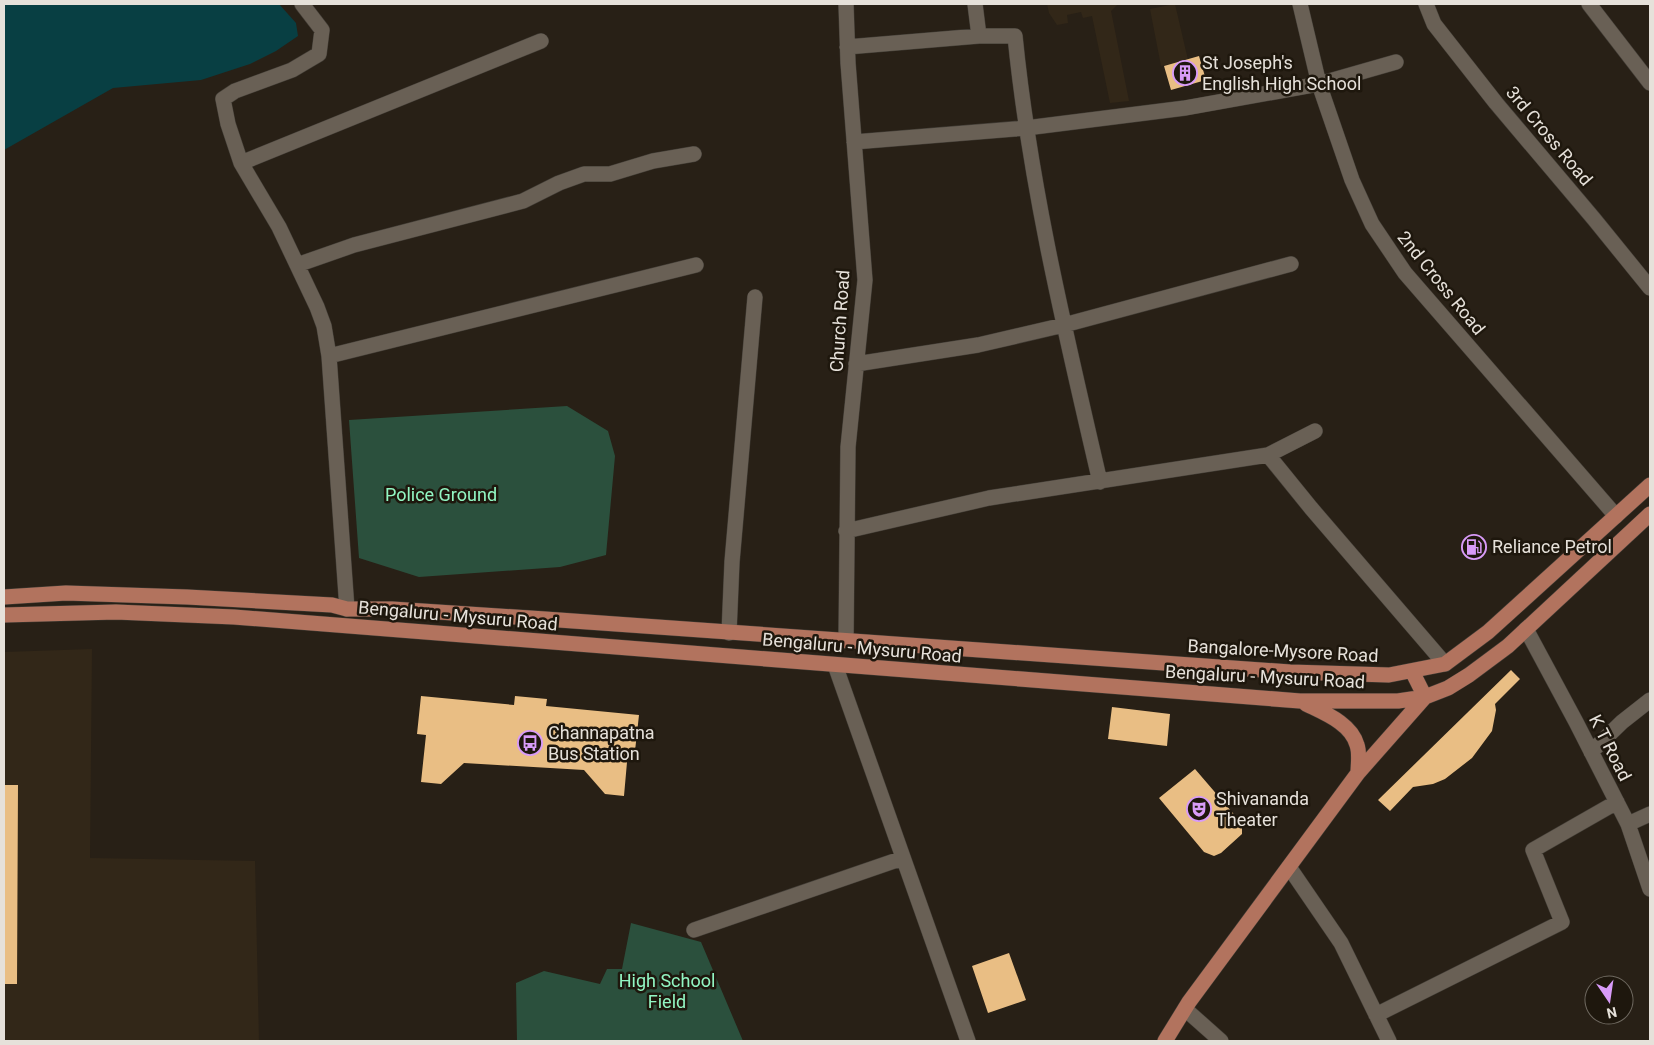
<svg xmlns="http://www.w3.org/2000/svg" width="1654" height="1045" font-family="Roboto,sans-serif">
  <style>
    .built { fill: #322718 }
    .green { fill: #2b503d }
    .water { fill: #083f43 }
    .building { fill: #e9be84 }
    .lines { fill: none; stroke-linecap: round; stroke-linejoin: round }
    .minor-casing { stroke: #433e37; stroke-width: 16 }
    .major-casing { stroke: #433e37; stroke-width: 16 }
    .minor { stroke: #696055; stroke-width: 15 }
    .major { stroke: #b2735e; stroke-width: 15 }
    .labels { text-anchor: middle; stroke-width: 5; stroke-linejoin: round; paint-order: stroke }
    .poi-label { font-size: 18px; fill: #e6e1da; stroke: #1e170d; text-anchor: start }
    .street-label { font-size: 18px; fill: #e6e1da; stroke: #1e170d }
    .park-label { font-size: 18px; fill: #92f6c3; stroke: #1e170d }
  </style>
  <rect width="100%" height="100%" fill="#282016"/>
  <path class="built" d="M1047,4h71l-7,7 18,90 -19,2 -18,-87 -9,2 -2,-6 -14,3 1,8 -11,2 -8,-12z
    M1175,4l13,56 -27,6 -11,-57z
    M92,649l-2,209 165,3 4,180h-255v-389z"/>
  <path class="green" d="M567,406l41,25 7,25 -9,99 -46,12 -141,10 -60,-19 -10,-138z
    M631,923l70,19 42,99h-226l-1,-58 28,-12 56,13 7,-15h15z"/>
  <path class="water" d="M4,4h275l17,19 2,13 -22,15 -26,13 -49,16 -88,8 -109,62z"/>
  <path class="building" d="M1199,56l7,24 -35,10 -7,-24z
    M1511,670l9,9 -25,25 1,6 -4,21 -20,27 -27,21 -12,5 -20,3 -23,24 -12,-11z
    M421,696l93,9 1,-9 32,3 -1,7 93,9 -4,36h-7l-4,45 -19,-2 -21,-24 -120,-7 -23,21 -20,-2 5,-47 -9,-1z
    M1112,707l58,7 -3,32 -59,-7z
    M1195,769l43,50 4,9v6l-21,19 -7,3 -10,-4 -45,-54z
    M4,785h14l-1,199h-13z
    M1009,953l17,47 -38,13 -16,-47z"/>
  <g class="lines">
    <defs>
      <path id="minor" d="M302,4l20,26 -3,24 -27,16 -57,21 -12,8 5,25 13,39 38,64 38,80 7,19 5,30 18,253
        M846,4l2,59 17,217 -17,167 -2,194
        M975,4l4,32
        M1300,4l19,80 33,96 20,44 33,49 211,243
        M1426,4l8,20 62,79 98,116 56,69
        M1589,4l61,79
        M847,47l132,-11h36c15,151 51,299 85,446
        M854,142l172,-14 159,-20 134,-24 77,-22
        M241,163l300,-122
        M297,265l57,-20 169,-44 36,-18 25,-9h26l43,-13 41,-7
        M329,356l367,-91
        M856,364l122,-19 86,-20 227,-61
        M1268,455l43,53 134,156
        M846,531l143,-33 279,-43 47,-24
        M1526,629l50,93 52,102 22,65
        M729,633l3,-71 23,-265
        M835,665l133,376
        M1591,752l31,-30 28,-22
        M1628,824l22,-10
        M1289,867l52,76 48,98
        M694,930l209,-72
        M1185,1009l36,32
        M1376,1015l186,-93 -29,-72 84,-48"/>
      <path id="major" d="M4,597l62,-4 121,4 145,8 15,4h45l153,10 745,53 99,3 56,-11 43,-32 162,-147
        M4,615l112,-3 118,5 1066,84h98l27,-4 23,-9 21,-13 39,-29 142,-132
        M1306,704c18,9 45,19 51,41 3,8 1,20 1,28
        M1165,1041l24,-39 169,-229 67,-76 -13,-26"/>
    </defs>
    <use href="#minor" class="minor-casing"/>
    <use href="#major" class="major-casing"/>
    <use href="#minor" class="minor"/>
    <use href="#major" class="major"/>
  </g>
  <defs>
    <symbol id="building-ring" viewBox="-11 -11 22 22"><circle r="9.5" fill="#1e170d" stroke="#d89bf8" stroke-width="1.5"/><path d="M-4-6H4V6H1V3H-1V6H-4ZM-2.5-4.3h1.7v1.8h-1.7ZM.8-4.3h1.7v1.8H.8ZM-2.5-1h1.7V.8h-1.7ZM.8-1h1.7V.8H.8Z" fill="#d89bf8"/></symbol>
    <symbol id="fuel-ring" viewBox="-11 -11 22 22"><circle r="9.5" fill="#1e170d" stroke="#d89bf8" stroke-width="1.5"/><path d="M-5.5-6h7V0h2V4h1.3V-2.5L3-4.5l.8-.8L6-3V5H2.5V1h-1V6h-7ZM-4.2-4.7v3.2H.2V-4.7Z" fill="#d89bf8"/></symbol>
    <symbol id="bus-ring" viewBox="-11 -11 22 22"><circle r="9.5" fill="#1e170d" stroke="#d89bf8" stroke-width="1.5"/><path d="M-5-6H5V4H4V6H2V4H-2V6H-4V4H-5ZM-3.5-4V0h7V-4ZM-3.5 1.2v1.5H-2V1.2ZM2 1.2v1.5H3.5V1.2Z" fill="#d89bf8"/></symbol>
    <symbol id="theatre-ring" viewBox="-11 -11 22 22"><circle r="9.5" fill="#1e170d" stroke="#d89bf8" stroke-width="1.5"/><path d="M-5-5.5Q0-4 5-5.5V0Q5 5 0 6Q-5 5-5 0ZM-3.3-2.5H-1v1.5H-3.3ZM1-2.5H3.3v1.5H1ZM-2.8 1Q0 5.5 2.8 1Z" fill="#d89bf8"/></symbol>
  </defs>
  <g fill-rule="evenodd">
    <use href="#building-ring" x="1171" y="59" width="28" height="28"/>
    <use href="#fuel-ring" x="1460" y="533" width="28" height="28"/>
    <use href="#bus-ring" x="516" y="729" width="28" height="28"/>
    <use href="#theatre-ring" x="1185" y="795" width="28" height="28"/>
  </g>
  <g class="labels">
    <g class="poi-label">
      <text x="1202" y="69">St Joseph's<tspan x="1202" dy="21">English High School</tspan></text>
      <text x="1492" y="553">Reliance Petrol</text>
      <text x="548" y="739">Channapatna<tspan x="548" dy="21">Bus Station</tspan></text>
      <text x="1216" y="805">Shivananda<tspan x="1216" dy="21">Theater</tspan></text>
    </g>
    <g class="street-label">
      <text transform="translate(1549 136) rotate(50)" y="6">3rd Cross Road</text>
      <text transform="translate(1441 283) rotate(51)" y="6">2nd Cross Road</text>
      <text transform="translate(840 321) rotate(-86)" y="6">Church Road</text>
      <text transform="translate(458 616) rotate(5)" y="6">Bengaluru - Mysuru Road</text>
      <text transform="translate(862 648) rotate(5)" y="6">Bengaluru - Mysuru Road</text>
      <text transform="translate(1283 651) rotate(3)" y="6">Bangalore-Mysore Road</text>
      <text transform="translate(1265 677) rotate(3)" y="6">Bengaluru - Mysuru Road</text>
      <text transform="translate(1610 748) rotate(63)" y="6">K T Road</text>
    </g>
    <g class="park-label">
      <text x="441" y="501">Police Ground</text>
      <text x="667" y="987">High School<tspan x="667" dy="21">Field</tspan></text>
    </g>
  </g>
  <rect width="1654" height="1045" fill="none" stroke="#e6e1da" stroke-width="10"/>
  <g transform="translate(1609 1000) rotate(167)"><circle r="24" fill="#1e170d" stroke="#6e685f"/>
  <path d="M0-4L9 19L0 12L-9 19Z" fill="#d89bf8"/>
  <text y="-8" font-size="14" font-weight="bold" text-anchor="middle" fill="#e6e1da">N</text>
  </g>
</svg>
